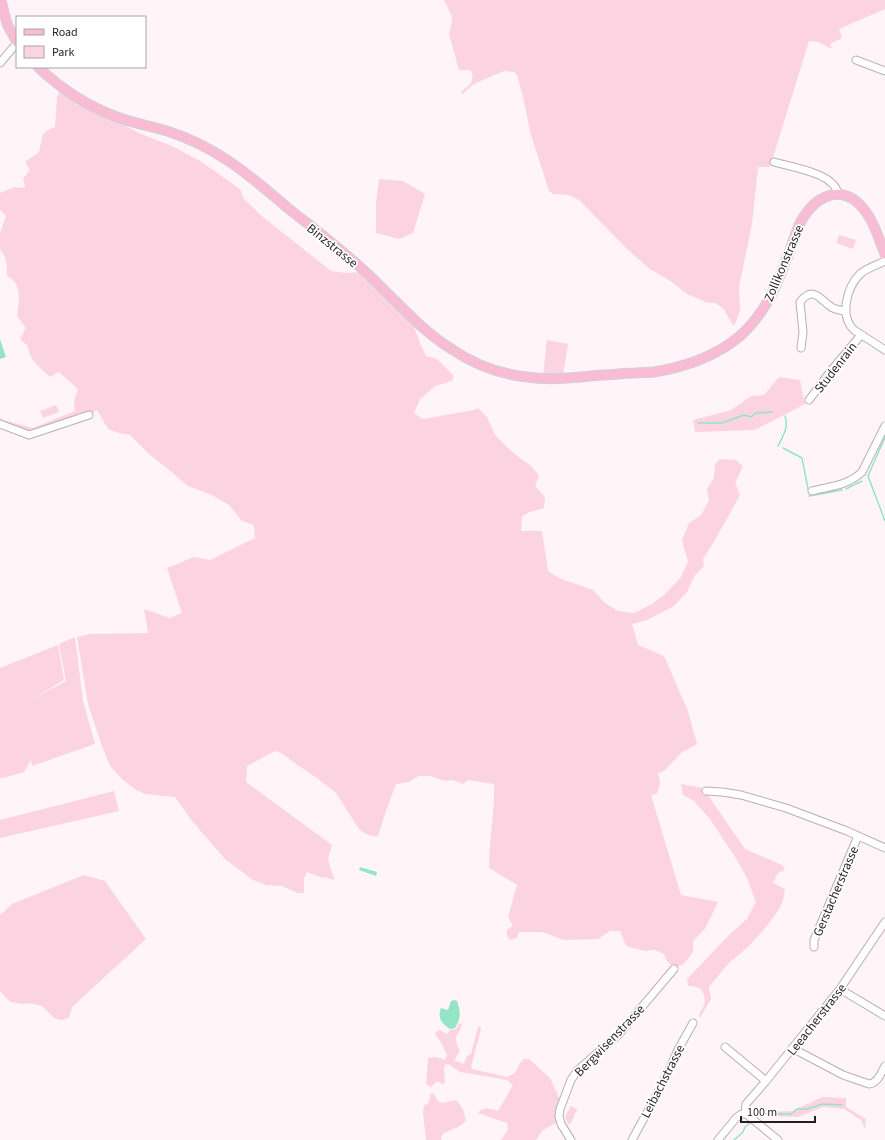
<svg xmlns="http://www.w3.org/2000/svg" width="885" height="1140" font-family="'Source Sans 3',sans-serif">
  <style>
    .green { fill: #fbd3e1 }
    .water { fill: #93e5c6 }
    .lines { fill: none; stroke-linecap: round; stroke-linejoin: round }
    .stream { stroke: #93e5c6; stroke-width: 1.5 }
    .minor-casing { stroke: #bdadb3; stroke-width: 9 }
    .major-casing { stroke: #d3d2d2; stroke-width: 11 }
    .minor { stroke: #fff; stroke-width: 7 }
    .major { stroke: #f9bcd5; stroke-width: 9 }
    .labels { text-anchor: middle; stroke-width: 3.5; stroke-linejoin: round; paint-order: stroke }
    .street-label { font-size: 13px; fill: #241e20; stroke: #fff }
  </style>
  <rect width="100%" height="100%" fill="#fff5f8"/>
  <path class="green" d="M444,0h441v9l-46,20 3,9 -12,6 2,5 -14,-7 -9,-1 -39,126h-12l-6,57 -13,63 1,24 -5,13 -2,1 -10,-17 -8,-5h-7l-21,-9 -15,-12 -22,-13 -22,-19 -49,-50 -10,-5 -16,-1 -4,-3 -18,-56 -8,-38 -6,-22 -3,-3 -10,-1 -30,13 -12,10 -1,-2c8,-7 13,-8 11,-20l-3,-2h-10l-10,-36 3,-12v-5z
    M59,92l34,19 24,10 22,12 33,13 28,15 40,28 4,10 19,18 68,54 15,2 15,-1 51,50 8,21 6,13 11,3 16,16v5l-7,3 -11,3 -11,10 -4,3 -6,14 9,6 51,-9 4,-2 9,9 8,18 16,16 21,16 7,9 -4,10 10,11 -1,11 -14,4 -8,4 -1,15h21l6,40 11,7 34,12 12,13 13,8 16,2 18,-9 13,-10 16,-17 7,-15 -6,-22 7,-17 12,-8 8,-14 -2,-12 7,-11 1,-14 5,-5 16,1 7,6 -8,17 5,12 -25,45 -12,19 1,7 -9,9 -8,17 -13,14 -27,14 -15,4 6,21 26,11 24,55 9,33 -16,9 -16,17 -7,4 2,9 -3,11 -6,1 30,100 37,7 -13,27 -12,12v11l-10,13 -10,2 -7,-7 -2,-6 -9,-4 -10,1 -19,-5 -6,-15h-10l-12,8 -34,1 -22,-8h-23l-2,6 -7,2 -3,-4v-6l6,-4 -5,-9 9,-32 -28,-17c0,-28 6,-56 5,-84l-26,-4 -5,4 -11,-4 -7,1 -14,-5h-12l-10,6 -13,2 -10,27 -8,25c-7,1 -14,-3 -19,-7l-23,-36 -19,-15 -18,-12 -18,-13 -6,-2 -28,15 -1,16 86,63 -4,14 3,11 4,10 -12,-3v1l-16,-6 -3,6v15h-6l-16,-7 -16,-1 -13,-5 -28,-21 -33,-38 -17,-24 -30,-3 -9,-4 -14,-11 -12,-13 -8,-20 -14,-42 -11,-67 13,-3 58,-1 -4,-24 26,9 12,-5 -15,-45 27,-11 16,3 45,-22 -1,-13 -12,-4 -13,-16 -19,-11 -22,-8 -19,-16 -20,-16 -19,-19 -11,-2 -11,-4 -11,-19 -8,5 -60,20 -29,-11v-7l3,3 30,8 42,-17 -1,-10 4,-12 -19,-17 -9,5c-10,-10 -21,-16 -22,-31l-8,-7 6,-11 -9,-12c2,-14 6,-33 -10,-40v-11l-2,-8 -5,-8v-16l6,-17 -6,-6v-17l15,-6 8,1 2,-2 -2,-7 7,-9 -5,-8 14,-10 4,-18 7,-5 5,-2 2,-30z
    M379,179l24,2 22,13 -12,39 -14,6 -23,-6v-29z
    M839,235l17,5 -3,9 -17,-6z
    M547,340l21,4 -5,31 -20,1z
    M779,377l21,3 5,24 -50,26 -60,2 -2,-12 38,-10 20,-14 13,-1z
    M56,405l3,7 -16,6 -3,-7z
    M75,637l8,64 12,43 -63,22 -1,-6 -7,12 -21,6h-3v-110l58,-23 6,35 -32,19 34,-18 -7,-37z
    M681,784l22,4 42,61 37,16 3,5 -7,3 -5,10 12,6 -2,12 -5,10 -13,17 -16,18 -21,18 -19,23 2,12 -11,19 -1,-3c6,-12 9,-15 1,-27l-8,-2h-4l-1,-7 43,-45 17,-15 9,-17 -9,-24 -10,-18 -27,-41 -16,-18 -11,-6z
    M114,791l5,20 -119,27v-18z
    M84,875l21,6 41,58 -74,68 -3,11 -8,2 -7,-2 -12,-12 -13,-3 -5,1 -14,-2 -10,-11v-76l12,-11z
    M460,1023l2,1c-1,7 -4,8 -6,13 -1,4 2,10 4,14l-6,9 10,4 3,-8 4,-2 7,-27 2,-1 1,3 -10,38 1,2 35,8 8,-4 5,-10 4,-4h5l21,19 11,24 -2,19 -17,10 -6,9h-35l7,-10 -1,-7 -29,-10c6,-7 12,-4 20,-2l15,-26 -6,-5 -47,-8 -12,-8 -3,1 -1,3 1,15 -3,1 -5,-3 -6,6 -5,-3 2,-26 8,-1 9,3 2,-5 -5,-11 -7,-10 2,-3 3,-1 7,4 3,-4 6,-1z
    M431,1093l3,1 3,6 5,3 14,-3 7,9 3,12 -6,5 -16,7 -3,4 1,3h-16l-3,-27 1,-8 4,-1 2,-6v-3z
    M822,1097l24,1v9l20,12 -1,11 -4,-10 -17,-11 -21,-2 -25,10 -29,-1 -6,-4 30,-1z
    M571,1106l7,4 -4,4v3l-4,7h-2l-3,-7z"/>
  <path class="water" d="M0,339l6,18 -6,2z
    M360,867l17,5 -1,4 -17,-6z
    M454,1000l3,1c4,11 4,17 -2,27l-5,1c-8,-5 -13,-11 -9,-21l7,2 3,-9z"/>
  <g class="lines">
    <path class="stream" d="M698,423h24l22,-8 7,2 5,-4 16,-1
      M885,437l-17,39 17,45
      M778,446c5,-10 11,-19 7,-30
      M783,448l19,10 6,31
      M846,489l16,-8
      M809,496l33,-6
      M761,1115l2,-1h28l6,-5h10l16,-5 19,1
      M734,1140l9,-8 2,-5 5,-4"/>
    <defs>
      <path id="minor" d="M856,60l29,11
        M0,63l17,-20
        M774,162c17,5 62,11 64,33
        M885,261c-8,4 -18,7 -25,13 -13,13 -21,42 -6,56l31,20
        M801,348l2,-16 -3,-30c13,-16 19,-4 30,4 4,4 10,4 15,5
        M809,400l21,-28 31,-37
        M0,424l29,11 60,-20
        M812,491c19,-5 35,-5 50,-19l23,-46
        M706,791l16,1 19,3 45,13 61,23 38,17
        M814,947v-7l44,-104
        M840,989l45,27
        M725,1047l41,34
        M792,1048l51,27 26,9c9,-1 12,-11 16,-18
        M745,1113l1,-9 20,-23 41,-51 33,-41 45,-67
        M745,1113l33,27
        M571,1140l-10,-16 -2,-8 1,-7 11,-29 6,-9 42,-37 55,-65
        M632,1140l29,-53 18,-39 14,-25
        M718,1140l18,-22 4,-3 5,-2"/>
      <path id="major" d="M1,0l6,24 10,18
        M38,67c23,22 49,39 79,50 16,6 33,9 50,14 22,7 44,18 63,31 21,14 40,31 59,47 28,22 57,44 83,69 26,25 50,53 81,72 22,15 48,24 74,27 25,4 51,0 75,-2 11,0 22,-2 33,-2 7,-1 13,0 19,-1 31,-5 61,-15 86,-36 33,-29 44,-71 59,-111 15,-29 43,-45 67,-13 9,12 13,28 19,42"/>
    </defs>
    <use href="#minor" class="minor-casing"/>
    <use href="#major" class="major-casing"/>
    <use href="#minor" class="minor"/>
    <use href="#major" class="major"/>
  </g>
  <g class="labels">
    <g class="street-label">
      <text transform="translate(333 245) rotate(39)" y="5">Binzstrasse</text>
      <text transform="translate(783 263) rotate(-67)" y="5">Zollikonstrasse</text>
      <text transform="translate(835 367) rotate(-52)" y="5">Studenrain</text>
      <text transform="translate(835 891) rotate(-67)" y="5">Gerstacherstrasse</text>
      <text transform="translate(816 1019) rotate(-52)" y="5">Leeacherstrasse</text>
      <text transform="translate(609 1040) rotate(-46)" y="5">Bergwisenstrasse</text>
      <text transform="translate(662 1081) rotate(-63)" y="5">Leibachstrasse</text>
    </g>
  </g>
  <rect x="16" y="16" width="130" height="52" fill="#ffffff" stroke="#a7a5a6"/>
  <rect x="24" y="29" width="20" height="6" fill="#f9bcd5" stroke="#a7a5a6"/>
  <text x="52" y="36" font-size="12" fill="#241e20">Road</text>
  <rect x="24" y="46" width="20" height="12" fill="#fbd3e1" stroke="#a7a5a6"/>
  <text x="52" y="56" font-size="12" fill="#241e20">Park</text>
  <path d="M741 1116v6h74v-6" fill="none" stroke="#241e20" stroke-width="2"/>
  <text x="747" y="1116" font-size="12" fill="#241e20" stroke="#ffffff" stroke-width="3" paint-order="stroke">100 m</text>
</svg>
